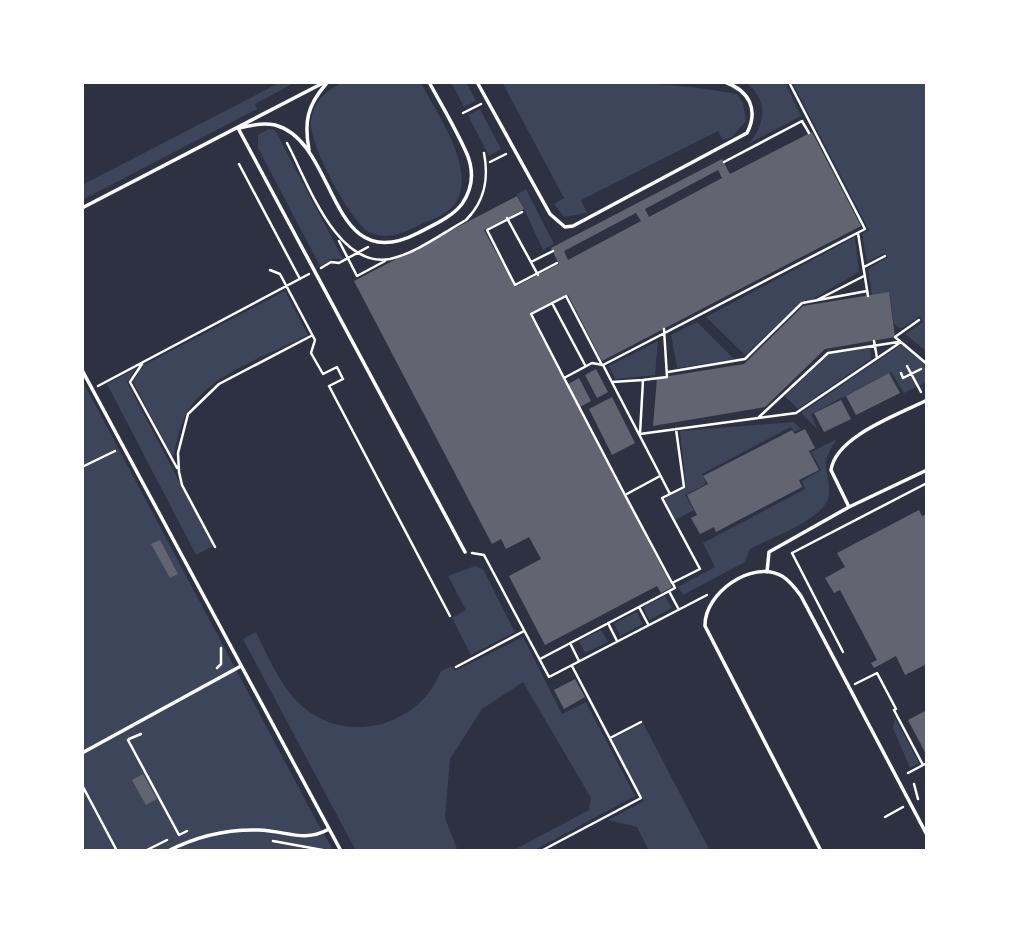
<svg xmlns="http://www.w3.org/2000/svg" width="1009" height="933" font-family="'Times New Roman',serif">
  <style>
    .green { fill: #3c4559 }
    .building { fill: #626471; fill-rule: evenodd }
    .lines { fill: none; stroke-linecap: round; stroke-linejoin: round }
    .path { stroke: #fff; stroke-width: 2.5 }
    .service { stroke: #fff; stroke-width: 3.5 }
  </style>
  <rect width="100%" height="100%" fill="#2d3142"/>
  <path class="green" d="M281,82h15l-41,22 2,5 -175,91v-15z
    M343,82h75l4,3c16,31 63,95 26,126 -8,6 -20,10 -29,14 -16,8 -32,16 -50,7 -19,-10 -61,-90 -58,-111 2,-20 16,-31 32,-39z
    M451,82h15l10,19 -12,6z
    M502,82c79,0 157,-3 235,12l6,9 3,18 -14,16 -9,3 -5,-9 -137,69 6,13 -23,4 -10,-13 10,-6z
    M744,82h41l16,34 -53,28c18,-18 21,-47 -4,-62z
    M792,82h135v270l-22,-18 18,-12 -3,-6 -19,13 -7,-5 -5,-32 -17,3 -4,-26 20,-12 -3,-4 -18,9 -5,-28 7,-4z
    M480,109l21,40 -12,7 -21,-41z
    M269,129l6,1 68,129h-11l-12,7 -62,-118v-13z
    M526,189l28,55 -11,6 -26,-56z
    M855,237l4,35 -48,28 -8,1 -58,54 -39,-38z
    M285,291l23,44c-37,19 -91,36 -117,71 -11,15 -14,35 -18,52l-40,-76 11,-17z
    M697,322l37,37 -57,9 -6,-33z
    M658,341l-3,34 -40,4 -6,-13z
    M902,344l22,17 3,21 -23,11 -13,-21 -80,42 6,15 -16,-16z
    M870,348l1,11 -73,50 -13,-13 44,-42z
    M136,368l-9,14 86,164 -17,9 -89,-171z
    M82,380l236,444 16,27h-252z
    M794,422l7,7 -7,3 -3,-5 -89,47 4,10 -21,11 9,15 -19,10 -11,-21 22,-12 -6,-56z
    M837,439c-21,31 -6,27 -8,56 -3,24 -59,43 -79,54l-5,13 -62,33 -5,-8 37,-20 -12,-24 102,-54 -3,-8 19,-11 -10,-18z
    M475,566l8,3 32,63 -44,23 -19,-37 14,-8 -18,-34z
    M665,596l7,12 -23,12 -6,-13z
    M637,612l6,12 -23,12 -6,-13z
    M601,630l7,12 -23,11 -6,-12z
    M256,632c13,26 24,54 46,74 45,40 118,20 139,-35l11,-5 3,5 68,-34 39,77 24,-12 49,94 -102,55h-21l77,-41 2,-12 -68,-116 -41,27 -32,50 -5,59 13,33h-102l-113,-212z
    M895,718l24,45 -9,5 -17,-40z
    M643,723l67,128h-61l-12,-24 -29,-7 36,-19 -32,-62z"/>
  <path class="building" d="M812,132l49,94 -259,135 -34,-66 -38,20 142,272 -11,6 -4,-7 -112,59 -36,-69 32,-17 -12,-22 -23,12 -5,-10 -9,5 -138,-263 163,-85 7,13 -40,21 31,57 44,-23 -8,-16 171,-89 8,15zM718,170l4,8 -73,39 -4,-8zM636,213l5,8 -73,39 -4,-9z
    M889,292l6,45 -70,12 -60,58 -112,19 4,-48 87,-14 59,-58z
    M596,369l12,23 -11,6 -12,-23z
    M889,373l11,20 -44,22 -10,-19z
    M579,378l12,23 -11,6 -12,-23z
    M612,397l23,46 -23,12 -23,-46z
    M841,400l10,19 -27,13 -10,-19z
    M805,429l10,19 -6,3 10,19 -20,10 3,7 -86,45 -2,-5 -14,7 -9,-16 6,-3 -10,-20 21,-11 -5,-8 89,-46 3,4z
    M919,510l3,6 5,-2v150l-22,11 -9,-19 -22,12 -3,-5 6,-3 -37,-70 -6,3 -9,-15 20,-11 -8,-14z
    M160,540l18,34 -8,4 -19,-34z
    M575,679l10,18 -21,12 -10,-19z
    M927,710v46l-19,-36z
    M143,774l14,25 -11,6 -14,-25z"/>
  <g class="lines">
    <path class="path" d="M463,113l18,-9
      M287,143c20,37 49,126 103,116 26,-6 53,-26 76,-39 19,-19 23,-41 18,-67
      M490,162l16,-8
      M724,162l78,-41 7,12
      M239,164l61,115
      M522,212l-35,18 28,55 42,-22
      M507,218l31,57
      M858,233l10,63
      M339,241l18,35 28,-15
      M531,262l22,-11
      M864,267l21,-11
      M321,268l10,-6 8,1 29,-16
      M270,270l10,4 35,66 -4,13 12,21 14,-7 6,12 -14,7 121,230
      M817,300l47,-24
      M552,303l33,62
      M919,320l-24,17 32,27
      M664,329l3,48 -24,3 -3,54 156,-21 105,-71
      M874,341l3,17
      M142,364l-12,18 47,86
      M603,365l67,129 14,-7 -8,-58
      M907,366l14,26
      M668,372l77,-13 57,-56 65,-12
      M901,373l2,5 18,-9
      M564,378l-33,-64 35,-18 36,69
      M612,382l31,-2
      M98,386l211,-112
      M759,417l69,-64 70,-11
      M82,467l33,-16
      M660,476l-35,19 -61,-117 28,-15 11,2 262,-136 -76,-147
      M625,495l47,88 28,-14 -38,-71 8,-4
      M215,547l-33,-62 -3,-13 -1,-19 10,-39 31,-30 92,-48
      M472,553l12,2 65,122 158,-82
      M670,593l8,15
      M639,607l9,17
      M608,623l9,18
      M570,643l9,18
      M843,652l-51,-99 135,-70
      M540,659l135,-71 -2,-4
      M456,667l68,-36
      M217,668l4,-4v-16
      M855,684l22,-11 19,36
      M894,710l29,55
      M610,738l31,-16
      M129,739l12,-5
      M128,740l51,95
      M908,773l19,-10
      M914,784l4,15
      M82,785l35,66
      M885,817l18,-10
      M179,835l8,-4
      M273,841l55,10
      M145,851l22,-11
      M541,851l100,-53 -69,-132"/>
    <path class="service" d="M477,82l73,132 15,13 8,-1 174,-93c12,-24 2,-42 -22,-51
      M238,128l227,424
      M238,128c12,-2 24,-6 37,-3 64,17 52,155 143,108 15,-8 33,-15 44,-29 11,-16 12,-33 5,-50 -11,-25 -25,-48 -38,-72
      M309,150c-5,-28 -2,-44 17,-66
      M82,208l243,-126
      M82,370l259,481
      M927,400c-29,15 -91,36 -96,70l18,37 78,-37
      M767,572l2,-20 80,-45
      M82,753l159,-87
      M168,851c29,-15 60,-22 91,-21 28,1 45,13 70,-1
      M821,851l-116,-225c-1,-32 46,-67 77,-50 8,5 14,13 19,20l126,239"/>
  </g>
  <rect width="1009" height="933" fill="none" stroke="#ffffff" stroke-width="168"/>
</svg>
